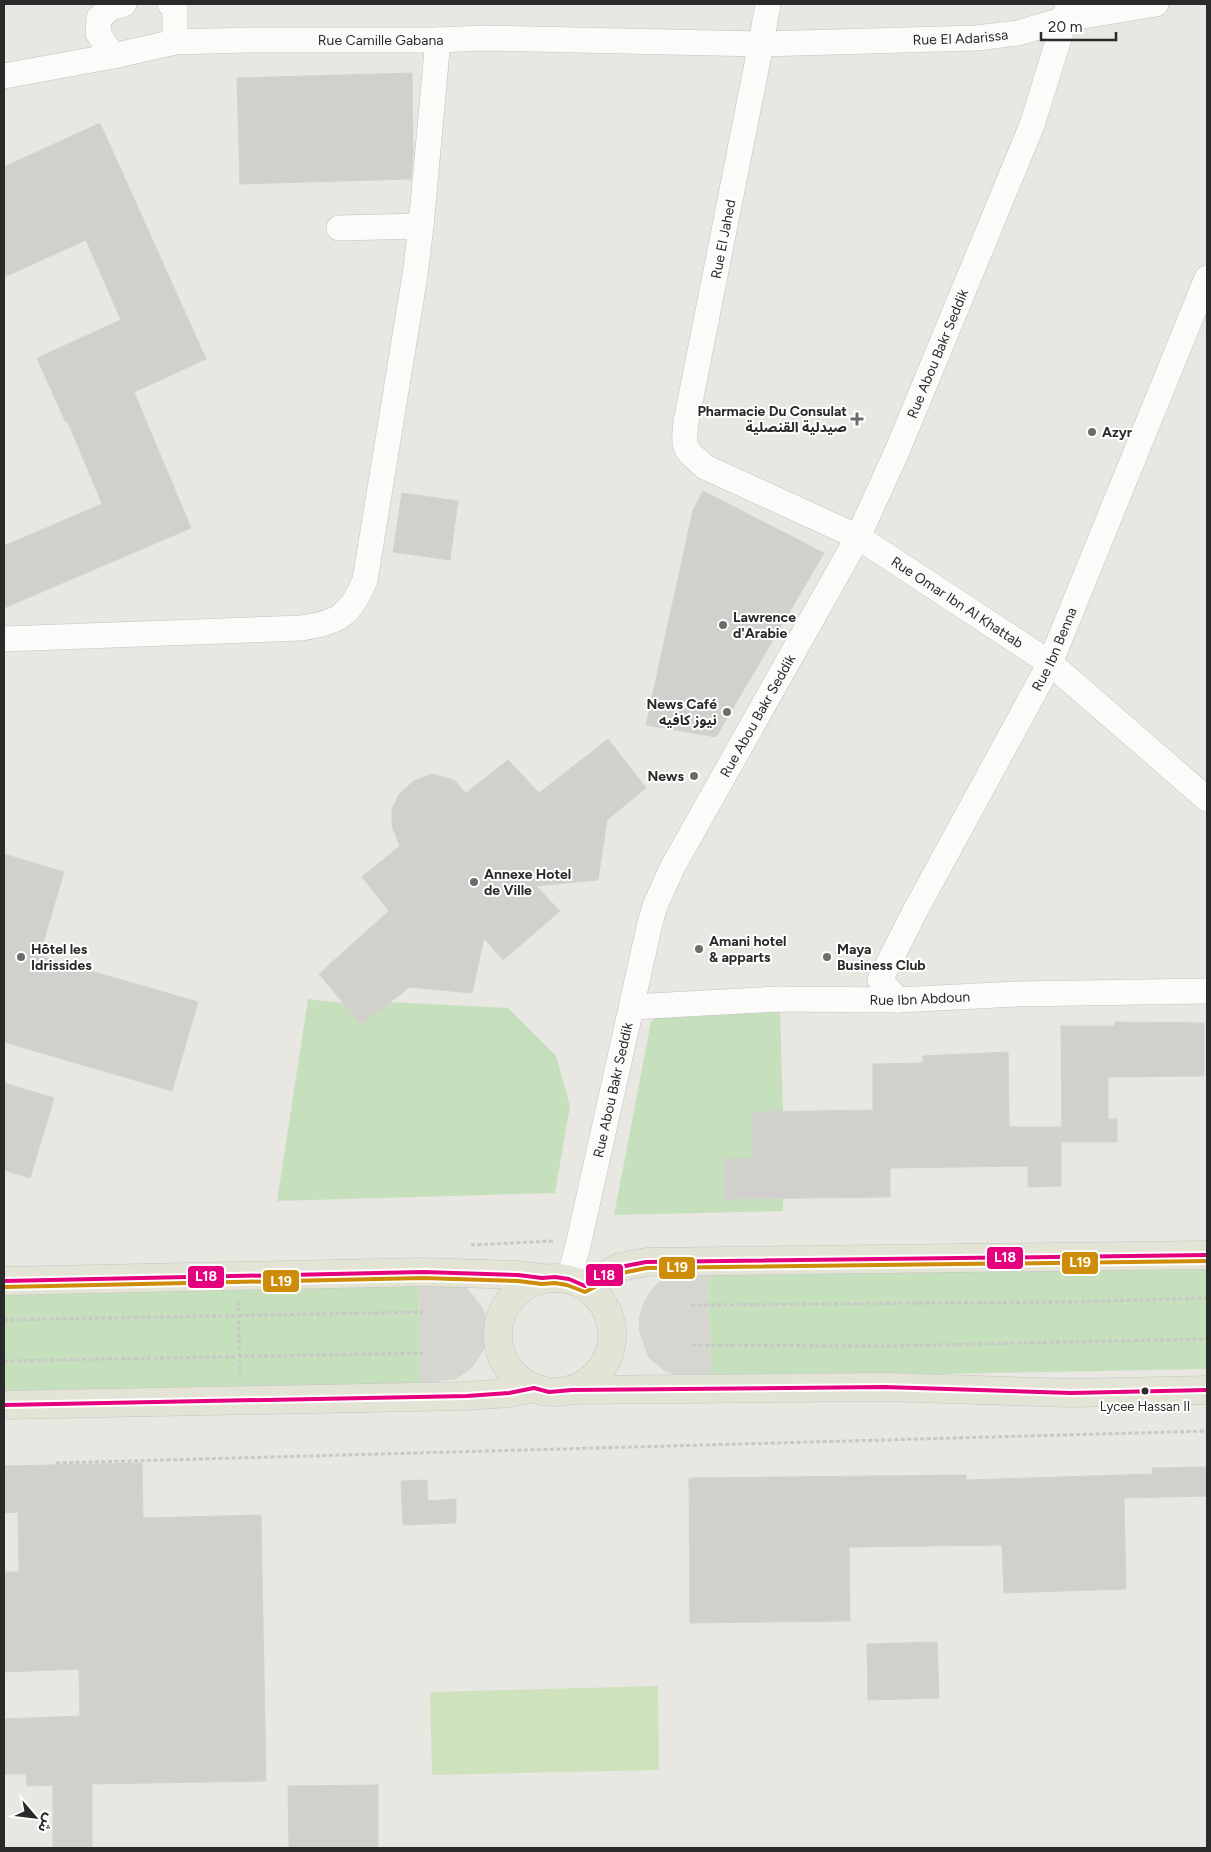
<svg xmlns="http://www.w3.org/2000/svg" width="1211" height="1852" font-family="Figtree,'Noto Sans Arabic',sans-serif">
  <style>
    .green { fill: #c6e0be }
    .pitch { fill: #cee3bd }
    .plaza { fill: #d6d5cf }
    .building { fill: #d1d0cc; stroke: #d3d2cd }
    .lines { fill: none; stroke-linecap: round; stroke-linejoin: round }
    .minor-casing { stroke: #c2c2c1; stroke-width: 26 }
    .major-casing { stroke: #c4c4c2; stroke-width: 29 }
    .path { stroke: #c8c8c7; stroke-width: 3; stroke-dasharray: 4 2.5; stroke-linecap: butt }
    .minor { stroke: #fcfbfa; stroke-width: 25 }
    .major { stroke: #e4e4d6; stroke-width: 28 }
    .bus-1-casing { stroke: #fff; stroke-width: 8 }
    .bus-2-casing { stroke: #fff; stroke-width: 8 }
    .bus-1 { stroke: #e5007d; stroke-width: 4 }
    .bus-2 { stroke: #ce8d08; stroke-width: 4 }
    .poi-dot { fill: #6c6c6a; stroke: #fff; stroke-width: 2 }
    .bus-dot { fill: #2a2a2a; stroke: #fff; stroke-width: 2 }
    .labels { text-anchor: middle; stroke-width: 4; stroke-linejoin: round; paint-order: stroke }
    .bus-label { font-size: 13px; fill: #2a2a2a; stroke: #fff }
    .street-label { font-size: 14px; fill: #2a2a2a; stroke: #fff }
    .poi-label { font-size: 14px; font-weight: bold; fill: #2a2a2a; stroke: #fff; text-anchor: start }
    .line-badge { stroke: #fff; stroke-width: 2 }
    .badge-label { font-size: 14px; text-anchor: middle; font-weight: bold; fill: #fff }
  </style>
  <rect width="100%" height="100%" fill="#e8e7e1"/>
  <path class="green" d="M308,999l35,4 18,21 29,-22 118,6 48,48 14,50 -15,87 -278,8z
    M780,1010l3,102h-30v46l-28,1v40l58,-1v13l-169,4 37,-193 11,-9z
    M1207,1265v104l-323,6 -173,1 -3,-103z
    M419,1279l2,105 -417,8v-105z"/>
  <path class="pitch" d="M658,1686l1,84 -227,5 -2,-83z"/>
  <path class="plaza" d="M686,1273h22l3,103h-32l-13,-4 -18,-15 -9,-26v-13l4,-14 7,-13 10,-10 9,-4z
    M419,1279l35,4 14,6 15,19 7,19 -4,20 -15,22 -15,10 -35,5z"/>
  <path class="building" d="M412,73l1,78 -2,28 -171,5 -3,-106z
    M100,123l106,236 -72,33 57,136 -187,80v-62l98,-42 -34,-82 -2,1 -29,-65 84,-38 -35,-80 -82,37v-110z
    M703,491l121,62 -108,184 -70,-12 47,-215z
    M402,493l56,8 -8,59 -57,-8z
    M608,739l38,49 -39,32 -9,60 -62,6 24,25 -57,49 -19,-22 -12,55 -62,-6 -49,37 -42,-50 70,-63 -27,-34 38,-31 -8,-20v-17l7,-15 15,-13 18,-7 22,6 12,13 42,-33 31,33z
    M4,854l60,18 -25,84 159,46 -26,89 -168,-49z
    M1115,1022l89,1v53l-96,1v42h9v23h-55l-1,-116h54z
    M1008,1052l1,75h52v59l-33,1v-21l-138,2v29l-165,2v-40l28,-1v-46l120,-2v-46l50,-1v-7z
    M4,1083l50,15 -24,80 -26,-8z
    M142,1463l1,55 118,-3 5,266 -174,3v64h-39v-63l-26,1 -1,-12h-22v-55l76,-3 -1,-47 -75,3v-100h15l-1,-60 -14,1v-47z
    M1207,1467v29l-83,2 2,91 -122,4 -2,-48 -153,2 1,74 -160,2 -1,-145 277,-3v5l187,-6 -1,-6z
    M427,1480l1,21 28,-2v24l-53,2 -2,-44z
    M937,1642l2,56 -71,2 -1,-56z
    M378,1785v63h-89l-1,-62z"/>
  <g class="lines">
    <defs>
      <g id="minor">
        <path d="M170,4l5,5v33"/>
        <path id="s1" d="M768,4l-7,40 -75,378c-3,29 -2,26 19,45l153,70 192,126 157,136"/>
        <path d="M113,56l-15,-23 1,-15 13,-11 12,-3"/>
        <path id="s2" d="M4,76l109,-20 62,-14 72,-2h191l44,-2 279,6 216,-6 41,-5 47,-14 91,-15"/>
        <path d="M339,228l82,-2"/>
        <path d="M4,639l297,-11c37,-5 50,-13 64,-48l50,-305 6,-49 17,-186"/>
        <path id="s3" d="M898,1000l-18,-20 34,-67 136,-250 157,-385"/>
        <path id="s4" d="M632,1007l144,-8 122,1 118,-6 191,-3"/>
        <path id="s5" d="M569,1279l10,-38 71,-318 5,-17 17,-38 186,-331 40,-88 134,-324 33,-106 3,-15"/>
      </g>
      <path id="major" d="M498 1335a57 57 0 1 1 114 0a57 57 0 1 1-114 0Z
        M4,1281l419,-9 95,3 24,3
        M585,1286l35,-19 26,-5 561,-7
        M572,1390l312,-3 187,6 136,-3
        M4,1405l463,-9 42,-3 25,-5"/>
    </defs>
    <use href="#minor" class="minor-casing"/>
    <use href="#major" class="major-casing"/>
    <path class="path" d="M471,1245l83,-4
      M238,1301l2,74
      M691,1305l379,-3 137,-4
      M4,1320l419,-8
      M692,1345l192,1 323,-7
      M4,1361l419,-8
      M56,1463l1151,-32"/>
    <use href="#minor" class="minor"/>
    <use href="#major" class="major"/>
    <defs>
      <path id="bus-1" d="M4,1281l419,-9 95,3 24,3 13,-1 14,2 16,7 35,-19 26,-5 561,-7
        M4,1405l463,-9 42,-3 25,-5 15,4 23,-2 312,-3 187,6 136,-3"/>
      <path id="bus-2" d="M4,1287l419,-9 95,3 24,3 13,-1 12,2 18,7 37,-19 25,-5 560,-7"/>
    </defs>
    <use href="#bus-1" class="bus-1-casing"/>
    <use href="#bus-2" class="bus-2-casing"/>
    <use href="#bus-1" class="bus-1"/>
    <use href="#bus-2" class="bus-2"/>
  </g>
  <g class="poi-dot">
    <path d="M854.5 411.5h5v5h5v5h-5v5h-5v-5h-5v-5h5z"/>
    <circle cx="1092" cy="432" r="5"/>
    <circle cx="723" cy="625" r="5"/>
    <circle cx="727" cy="712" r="5"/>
    <circle cx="694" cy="776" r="5"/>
    <circle cx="474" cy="882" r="5"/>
    <circle cx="699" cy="949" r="5"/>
    <circle cx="21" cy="957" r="5"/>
    <circle cx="827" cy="957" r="5"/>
  </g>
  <circle class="bus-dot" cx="1145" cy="1391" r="4.5"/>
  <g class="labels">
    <g class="bus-label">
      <text x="1145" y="1411">Lycee Hassan II</text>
    </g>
    <g class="street-label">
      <text dy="5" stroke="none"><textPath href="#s2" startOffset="960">Rue El Adarissa</textPath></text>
      <text dy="5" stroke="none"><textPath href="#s2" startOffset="380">Rue Camille Gabana</textPath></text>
      <text transform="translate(723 239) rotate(-79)" y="5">Rue El Jahed</text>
      <text dy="5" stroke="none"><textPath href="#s5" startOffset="1004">Rue Abou Bakr Seddik</textPath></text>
      <text dy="5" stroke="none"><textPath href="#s1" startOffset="766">Rue Omar Ibn Al Khattab</textPath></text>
      <text dy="5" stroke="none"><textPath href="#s3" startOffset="401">Rue Ibn Benna</textPath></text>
      <text dy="5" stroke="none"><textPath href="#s5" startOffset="599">Rue Abou Bakr Seddik</textPath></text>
      <text dy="5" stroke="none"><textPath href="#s4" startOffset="288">Rue Ibn Abdoun</textPath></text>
      <text dy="5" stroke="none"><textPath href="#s5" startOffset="194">Rue Abou Bakr Seddik</textPath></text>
    </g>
    <g class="poi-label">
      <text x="847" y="416" text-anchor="end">Pharmacie Du Consulat<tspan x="847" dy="16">صيدلية القنصلية</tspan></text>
      <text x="1102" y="437">Azyr</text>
      <text x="733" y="622">Lawrence<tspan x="733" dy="16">d'Arabie</tspan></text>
      <text x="717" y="709" text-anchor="end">News Café<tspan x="717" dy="16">نيوز كافيه</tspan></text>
      <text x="684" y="781" text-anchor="end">News</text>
      <text x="484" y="879">Annexe Hotel<tspan x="484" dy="16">de Ville</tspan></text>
      <text x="709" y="946">Amani hotel<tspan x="709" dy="16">&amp; apparts</tspan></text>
      <text x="31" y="954">Hôtel les<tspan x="31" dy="16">Idrissides</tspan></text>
      <text x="837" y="954">Maya<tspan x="837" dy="16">Business Club</tspan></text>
    </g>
  </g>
  <g class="line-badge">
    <rect x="986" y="1246" width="38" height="24" rx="5" fill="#e5007d"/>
    <rect x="1061" y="1251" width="38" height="24" rx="5" fill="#ce8d08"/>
    <rect x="658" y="1256" width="38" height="24" rx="5" fill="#ce8d08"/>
    <rect x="585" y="1263" width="39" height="24" rx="5" fill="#e5007d"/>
    <rect x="187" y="1265" width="38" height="24" rx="5" fill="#e5007d"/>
    <rect x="262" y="1269" width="38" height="24" rx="5" fill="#ce8d08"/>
  </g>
  <g class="badge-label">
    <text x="1005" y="1262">L18</text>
    <text x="1080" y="1267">L19</text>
    <text x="677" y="1272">L19</text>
    <text x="604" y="1280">L18</text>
    <text x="206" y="1281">L18</text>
    <text x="281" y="1286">L19</text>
  </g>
  <rect width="1211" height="1852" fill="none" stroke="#2a2a2a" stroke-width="10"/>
  <g transform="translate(35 1817) rotate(118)" stroke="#ffffff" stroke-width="4" paint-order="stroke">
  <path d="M0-4L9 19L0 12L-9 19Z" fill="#2a2a2a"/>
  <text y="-8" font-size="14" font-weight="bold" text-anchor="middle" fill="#2a2a2a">ش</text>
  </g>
  <path d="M1041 32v8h75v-8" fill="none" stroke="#2a2a2a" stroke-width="2.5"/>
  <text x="1048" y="32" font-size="15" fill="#2a2a2a" stroke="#ffffff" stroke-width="4" paint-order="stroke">20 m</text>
</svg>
